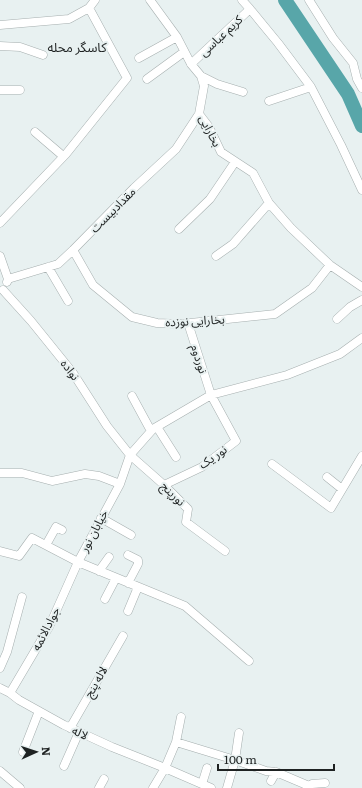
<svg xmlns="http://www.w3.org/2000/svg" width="362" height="788" font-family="Literata,'Noto Sans Arabic',serif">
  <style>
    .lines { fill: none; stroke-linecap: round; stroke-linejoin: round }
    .river { stroke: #58a6a9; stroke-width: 14 }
    .minor-casing { stroke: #a6afaf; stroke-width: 9 }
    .minor { stroke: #fff; stroke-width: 8 }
    .labels { text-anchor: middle; stroke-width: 4; stroke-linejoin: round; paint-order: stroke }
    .street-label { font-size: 12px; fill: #1e2222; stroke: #e8f1f1 }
    .neighbourhood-label { font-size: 13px; fill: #1e2222; stroke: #e8f1f1 }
  </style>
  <rect width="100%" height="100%" fill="#e8f1f1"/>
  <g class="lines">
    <path class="river" d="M285,0l63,94 14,32"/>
    <defs>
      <path id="minor" d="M150,0l27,37 14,27 10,12 3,10 -5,28 10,13 12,25 32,21 16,30 22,25 39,37 32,22
        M242,0l8,9 28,34 33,44 30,58 21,45
        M309,0l24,38 20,25 4,16 5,9
        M0,25l69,-6 20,-11 6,-8
        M0,46l20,1 23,8
        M139,58l38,-21
        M191,64l59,-55
        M201,76l16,8 26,8
        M147,79l37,-27
        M0,90h20
        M269,101l42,-14
        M35,132l28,24
        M0,223l66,-69 61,-76 -38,-70
        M179,229l31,-30 25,-37
        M73,250l20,35 39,32 25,6 24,1 94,-10 37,-26 18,-23
        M0,256l8,23 -1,3
        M216,256l17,-12 36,-41
        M48,267l20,34
        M8,279l50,-15 15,-14 61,-62 42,-39 23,-35
        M3,290l28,31 42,52 34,53 23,29 34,30 24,24 -2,13 39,29
        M337,319l13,-12 12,-7
        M132,396l19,35
        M157,427l19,30
        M272,464l59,44 31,-52
        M0,473h22l30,8 33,-7 14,2 21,8
        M327,477l15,12
        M164,485l38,-18 34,-26 -25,-46 -23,-72
        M101,518l30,17
        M46,545l10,-18 6,3
        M0,551l19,5 13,-18 46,24 -29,65 -39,66
        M128,555l10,5v4l-10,19
        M99,571l10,-14
        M105,599l11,-21
        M128,611l10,-24
        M249,661l-64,-55 -107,-44 42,-78 10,-29 23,-26 58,-34 76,-20 53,-21 22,-16
        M0,668l7,-16 15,-55
        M0,688l10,5 9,7 45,25 48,22 53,21 46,20
        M70,728l53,-92
        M176,742l59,18 4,-27
        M23,752l16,-41
        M64,766l15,-34
        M0,771l20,17
        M276,772l33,14
        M202,784l5,-16
        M99,788l5,-9
        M153,788l12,-20 11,-26 5,-25
        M227,788l8,-28 31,11 10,1 -5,9
        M307,788l5,-4 13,-1"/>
    </defs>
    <use href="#minor" class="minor-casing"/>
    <use href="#minor" class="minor"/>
  </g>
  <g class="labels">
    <g class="street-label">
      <text transform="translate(221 36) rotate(-43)" y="4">کریم عباسی</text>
      <text transform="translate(210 131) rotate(63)" y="4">بخارایی</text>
      <text transform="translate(113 210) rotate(-45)" y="4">مقدادبیست</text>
      <text transform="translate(195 321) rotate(-3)" y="4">بخارایی نوزده</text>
      <text transform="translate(199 359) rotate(72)" y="4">نوردوم</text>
      <text transform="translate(70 370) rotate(53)" y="4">نواده</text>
      <text transform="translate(213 457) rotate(-35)" y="4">نور یک</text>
      <text transform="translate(173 494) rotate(45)" y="4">نورپنج</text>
      <text transform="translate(94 531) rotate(-62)" y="4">خیابان نور</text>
      <text transform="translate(46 629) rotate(-63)" y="4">جوادالائمه</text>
      <text transform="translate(96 682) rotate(-60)" y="4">لاله پنج</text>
      <text transform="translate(80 733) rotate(25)" y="4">لاله</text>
    </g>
    <g class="neighbourhood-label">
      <text x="77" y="52">کاسگر محله</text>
    </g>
  </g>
  <g transform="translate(36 752) rotate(87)" stroke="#e8f1f1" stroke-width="3" paint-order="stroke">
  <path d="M0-3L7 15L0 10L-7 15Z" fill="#1e2222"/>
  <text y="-6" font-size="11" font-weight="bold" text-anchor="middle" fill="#1e2222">N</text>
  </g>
  <path d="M218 764v6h116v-6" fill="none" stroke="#1e2222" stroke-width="2"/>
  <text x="224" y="764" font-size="12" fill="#1e2222" stroke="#e8f1f1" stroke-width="3" paint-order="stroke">100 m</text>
</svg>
